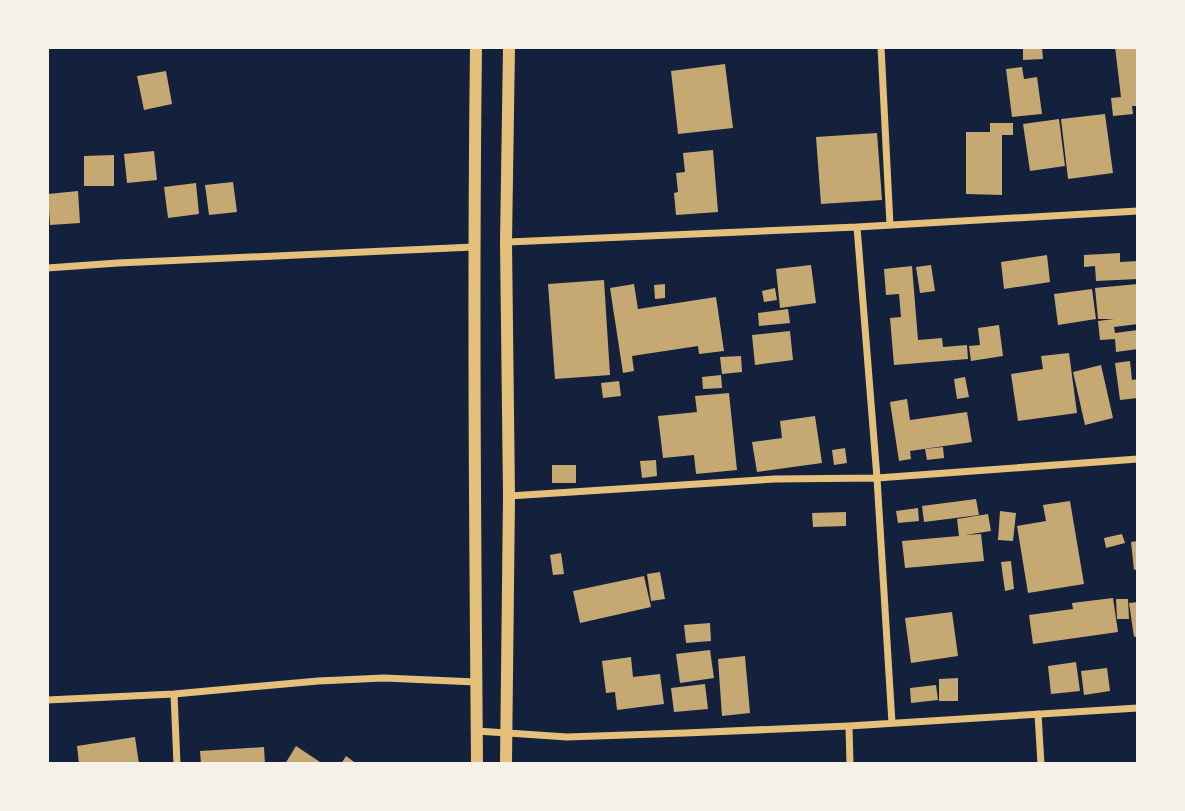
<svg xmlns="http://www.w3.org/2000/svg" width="1185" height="811" font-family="'Public Sans',sans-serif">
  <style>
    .building { fill: #c6a872 }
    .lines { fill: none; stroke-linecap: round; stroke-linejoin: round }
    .minor { stroke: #e5c07b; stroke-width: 7 }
    .tertiary { stroke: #e5c07b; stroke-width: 12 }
  </style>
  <rect width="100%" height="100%" fill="#14213d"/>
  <path class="building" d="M1023,47h19l1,12 -20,1z
    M1115,47h23v59h-6l1,8 -20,2 -2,-18 10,-1z
    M725,64l8,64 -55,6 -7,-63z
    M1022,67l2,12 13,-2 5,37 -30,3 -6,-48z
    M166,71l6,33 -28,6 -7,-34z
    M1105,114l8,59 -45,6 -7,-60z
    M1059,119l6,47 -35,5 -7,-47z
    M990,123h23v12h-11v60l-36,-1v-62h24z
    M877,133l5,67 -61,4 -5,-67z
    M713,150l5,62 -42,3 -2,-22 4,-1 -2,-19 9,-1 -2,-19z
    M154,151l3,29 -30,3 -3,-29z
    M114,155v31h-30v-30z
    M233,182l4,30 -28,3 -4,-30z
    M196,183l3,31 -31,4 -4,-31z
    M78,191l2,32 -30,2 -2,-31z
    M1120,253v9l18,-1v18l-42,2 -1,-15 -11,1v-12z
    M1047,255l3,27 -46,7 -3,-27z
    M811,265l5,38 -36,5 -4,-39z
    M931,265l4,26 -15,2 -4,-26z
    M912,266l6,74 24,-2 1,9 24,-2 1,14 -74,6 -4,-47 11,-1 -2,-23 -13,1 -2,-26z
    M604,280l6,95 -55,4 -7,-95z
    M634,284l4,25 78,-12 8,54 -25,3 -1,-8 -66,10 2,15 -11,2 -13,-85z
    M665,284v14l-10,1 -1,-14z
    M1138,284v40l-24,3 1,6 23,-3v19l-22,3 -1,-13 -15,1 -2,-19 16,-2h-16l-3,-31z
    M775,288l2,12 -13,2 -2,-11z
    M1092,289l4,30 -38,6 -4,-31z
    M788,309l2,14 -31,3 -1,-13z
    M999,325l4,31 -32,5 -2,-15 11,-1 -2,-17z
    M790,331l3,29 -38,5 -3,-30z
    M1069,353l8,60 -59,8 -7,-47 32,-5 -2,-13z
    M741,356l1,16 -20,2 -2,-17z
    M1130,361l2,19 6,-1v19l-18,2 -5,-37z
    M1101,365l12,53 -28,7 -12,-53z
    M721,375l1,13 -19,1 -1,-12z
    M965,377l4,20 -12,2 -3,-20z
    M619,381l2,15 -18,2 -2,-15z
    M729,393l8,77 -41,4 -2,-19 -31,3 -5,-42 39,-4 -2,-16z
    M907,399l3,21 57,-8 5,30 -62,9 1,8 -12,2 -9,-59z
    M815,416l7,47 -65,9 -5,-30 30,-4 -2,-17z
    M943,447l1,11 -17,2 -2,-11z
    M845,448l2,15 -13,2 -2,-15z
    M656,460l1,16 -15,2 -2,-17z
    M552,465h24v18h-24z
    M976,499l3,16 -55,7 -2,-16z
    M1070,501l14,83 -56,9 -11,-67 29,-5 -3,-16z
    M918,508l1,13 -21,2 -2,-12z
    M1000,511l16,2 -3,28 -15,-1z
    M846,512v14l-33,1 -1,-14z
    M988,514l3,17 -26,4 16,-1 3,27 -79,7 -3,-27 57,-5 -2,-17z
    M1122,534l3,9 -19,5 -2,-10z
    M1138,541v28l-4,1 -3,-28z
    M561,553l3,21 -11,1 -3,-20z
    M1011,561l3,28 -9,2 -4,-29z
    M660,572l5,27 -14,2 -4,-27z
    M644,576l7,31 -71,16 -7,-32z
    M1113,598l5,34 -85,12 -4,-29 44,-6 -1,-6z
    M1116,599h12l1,20h-12z
    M1138,602v34l-4,1 -5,-34z
    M952,612l6,44 -47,7 -6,-45z
    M710,623l1,18 -25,2 -2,-18z
    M710,650l4,28 -34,5 -4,-29z
    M745,656l5,57 -28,3 -4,-57z
    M631,657l2,20 27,-3 4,30 -47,6 -2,-18 -9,1 -4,-32z
    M1076,662l4,29 -29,3 -3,-28z
    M1107,668l3,23 -26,4 -3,-24z
    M958,678v23h-19v-22z
    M705,684l3,25 -34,3 -3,-24z
    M936,685l2,15 -27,3 -1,-15z
    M135,737l4,27h-60l-2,-18z
    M296,746l24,16 -1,2h-34z
    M264,747l1,17h-64l-1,-13z
    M346,756l11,8h-16z"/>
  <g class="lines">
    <path class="minor" d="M881,47l9,178
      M857,227l20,251 15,245
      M506,242l351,-15 281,-16
      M47,268l71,-5 356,-16
      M509,496l266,-17 102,-1 261,-19
      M174,694l3,70
      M47,700l127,-6 144,-13 66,-3 92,4
      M1038,714l3,50
      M849,726l1,38
      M477,731l90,6 118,-4 164,-7 289,-18"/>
    <path class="tertiary" d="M476,47c-3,239 -1,478 1,717
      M506,764l3,-268 -3,-254 3,-195"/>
  </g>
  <rect width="1185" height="811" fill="none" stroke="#f6f1e7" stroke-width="98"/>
</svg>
